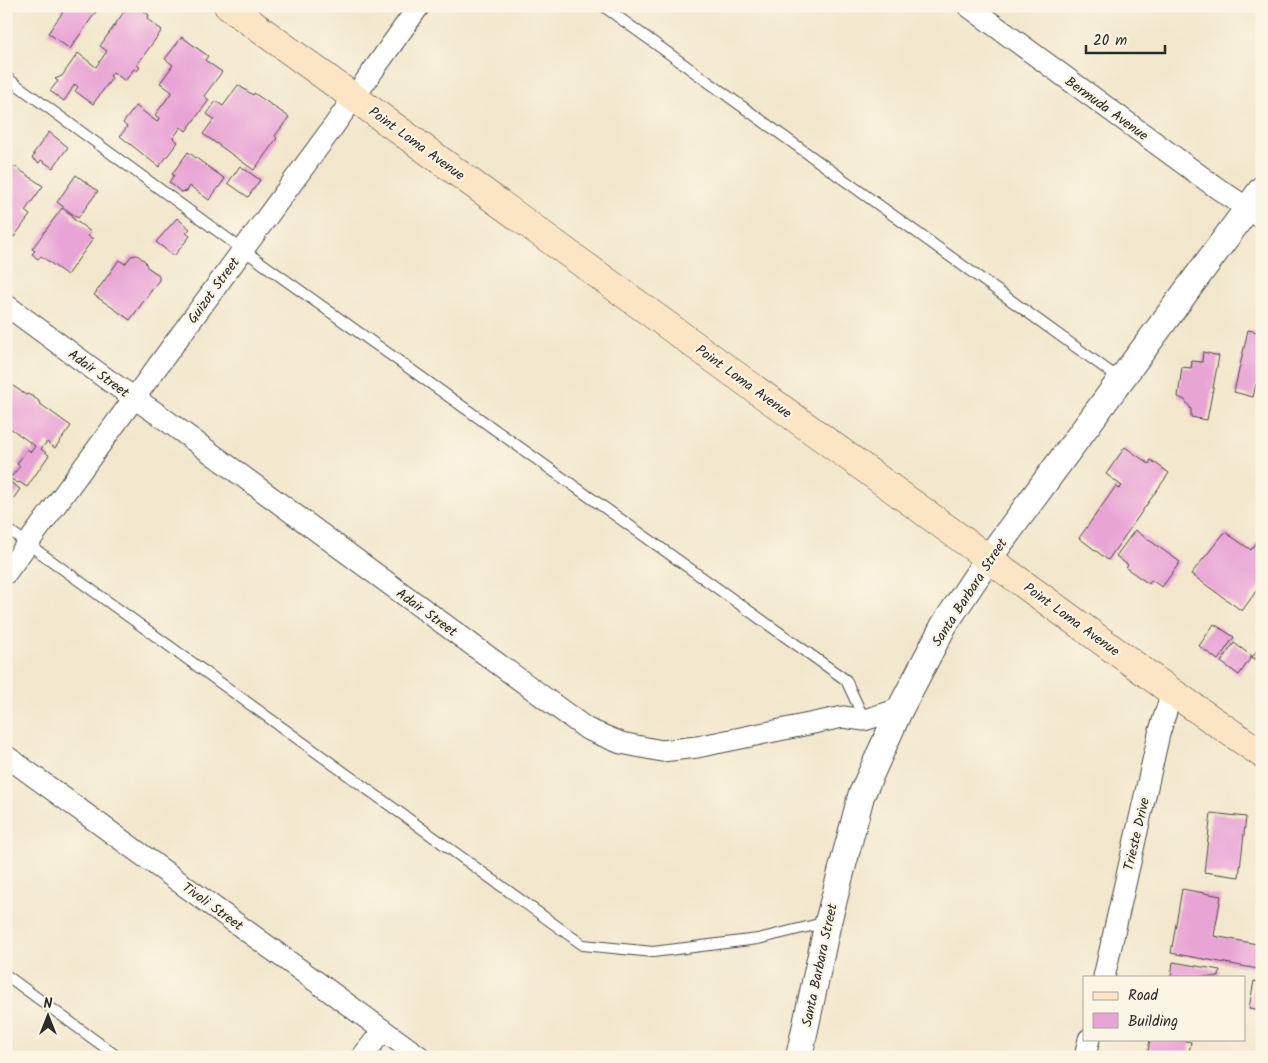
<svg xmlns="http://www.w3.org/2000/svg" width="1268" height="1063" font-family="Kalam,sans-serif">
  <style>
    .building { fill: #e9a4d6 }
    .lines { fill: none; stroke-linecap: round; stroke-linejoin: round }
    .service-casing { stroke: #494743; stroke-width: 12 }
    .minor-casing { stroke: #494743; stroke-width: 23 }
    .tertiary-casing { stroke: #494743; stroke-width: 28 }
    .secondary-casing { stroke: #494743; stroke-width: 29 }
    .service { stroke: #fff; stroke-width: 10 }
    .minor { stroke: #fff; stroke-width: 21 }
    .tertiary { stroke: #fff; stroke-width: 26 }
    .secondary { stroke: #fce5c4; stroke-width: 28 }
    .labels { text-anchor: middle; stroke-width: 4.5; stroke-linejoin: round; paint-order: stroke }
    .street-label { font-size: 14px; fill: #2b2b2b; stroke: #fcf5e5 }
  </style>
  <rect width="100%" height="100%" fill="#fcf5e5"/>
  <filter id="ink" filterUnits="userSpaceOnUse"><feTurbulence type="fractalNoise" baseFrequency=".02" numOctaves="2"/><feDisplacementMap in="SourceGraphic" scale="10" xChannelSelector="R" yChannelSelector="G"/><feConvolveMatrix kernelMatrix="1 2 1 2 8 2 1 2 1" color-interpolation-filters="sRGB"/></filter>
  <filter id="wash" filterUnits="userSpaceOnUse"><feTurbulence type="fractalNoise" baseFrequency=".0096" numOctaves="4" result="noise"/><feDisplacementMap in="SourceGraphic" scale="20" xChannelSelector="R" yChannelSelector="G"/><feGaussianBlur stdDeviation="1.12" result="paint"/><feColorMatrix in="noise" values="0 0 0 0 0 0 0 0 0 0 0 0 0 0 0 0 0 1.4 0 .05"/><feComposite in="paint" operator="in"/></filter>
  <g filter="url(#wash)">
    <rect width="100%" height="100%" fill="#f2e7cc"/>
    <g id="blocks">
      <path class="building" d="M56,6h44l-30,43 -22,-16 15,-21z
        M128,6h9l12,9 -2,4 15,11 -25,35 3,2 -3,4 -3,-2 -9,12 -12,-9 -3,4 2,2 -19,26 -18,-13 3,-4 -3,-3 -11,17 -14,-10 8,-10 -3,-2 7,-3 16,-23 18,14 11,-16 -7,-5z
        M182,37l26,19 -3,4 17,12 -18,24 5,4 -23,31 -5,-4 -8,11 5,4 -19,25 -39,-31 7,-9 -4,-4 13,-17 21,16 2,-4 -4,-3 17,-23 -12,-9 13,-18 -8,-6z
        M238,85l15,10 1,-2 35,24 -14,19 2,2 -23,32 -51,-36 11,-15 -7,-5 9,-13 7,5z
        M49,132l19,15 -15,21 -12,-8 -2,3 -7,-5 3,-3 -2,-1z
        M188,152l37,27 -16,21 -19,-14 -3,5 -6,1 -12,-10 5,-7 -2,-1z
        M14,166l29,20 -18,25 5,4 -16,22 -8,-6v-56l1,1z
        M240,166l20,14 -12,17 -20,-14z
        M76,175l22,16 -20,27 -21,-16z
        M62,208l10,7 -1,2 20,15 -3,4 5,3 -26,36 -26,-19 -3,3 -6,-5 3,-3 -3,-2z
        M177,218l13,11 -4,4 4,3 -16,20 -18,-14z
        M137,255l8,6 2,6 12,8v5l-29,40 -36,-25 25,-35 6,4 6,-8z
        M1248,330l14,3v53l-6,-2 -3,13 -19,-5z
        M1203,352l16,4 -12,64 -16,-3v-8l-6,-9 -7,-3 4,-30 9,1 1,-7 10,1z
        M12,385l14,10 1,-1 5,2 7,5v2l32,23 -16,22 -8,-6 -6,7 8,6 -22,32 -8,-5 -1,1 -11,-6 2,-3 3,2 8,-10 -3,-2 10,-15 4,3 4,-6 -29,-21v-32z
        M1125,447l24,17 2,-4 18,13 -61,87 -29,-22 37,-52 3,3 3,-3 -16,-12z
        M6,479l14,10 -14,20z
        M1135,530l45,32 -18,25 -11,-7 -2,4 -23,-16 2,-3 -12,-9z
        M1225,532l26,18 11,-15v48l-20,28 -51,-37z
        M1214,624l20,13 -16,23 -19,-14z
        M1234,643l18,13 -13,19 -18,-13z
        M1262,644v19l-10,-6z
        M1211,813l35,4 -7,60 -35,-5z
        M1182,889l39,7 -7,40 48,9 -4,24 -87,-16z
        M1173,962l47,8 -1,7h-48z
        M1254,981l8,2v27l-13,-2z
        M1150,1039h26l15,3 -3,15h-41z"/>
    </g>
  </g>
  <g filter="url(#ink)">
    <use href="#blocks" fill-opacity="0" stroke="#494743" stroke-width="1"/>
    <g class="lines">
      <defs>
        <path id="service" d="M603,6l517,373
          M6,77l236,172 604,431 18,39
          M6,528l577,417 70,7 105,-13 69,-17
          M6,975l112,82"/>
        <path id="minor" d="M968,6l249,182 45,30
          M6,305l102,75 51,35 428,314 34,14 41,8 35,-4 146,-30 21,3 36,-11
          M6,573l327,-446 86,-121
          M6,756l414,301
          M1104,977l55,-243 13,-42
          M362,1057l21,-27
          M1085,1057l4,-18"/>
        <path id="tertiary" d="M799,1057l29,-135 33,-126 39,-87 44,-84 44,-66 274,-370"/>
        <path id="secondary" d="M228,6l944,686 90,62"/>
      </defs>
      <use href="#service" class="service-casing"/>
      <use href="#minor" class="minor-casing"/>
      <use href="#tertiary" class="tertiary-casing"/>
      <use href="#secondary" class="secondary-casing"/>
      <use href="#service" class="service"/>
      <use href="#minor" class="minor"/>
      <use href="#tertiary" class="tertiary"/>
      <use href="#secondary" class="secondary"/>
    </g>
  </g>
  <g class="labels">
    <g class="street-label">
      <text transform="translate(1107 108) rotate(36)" y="5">Bermuda Avenue</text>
      <text transform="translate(417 143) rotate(36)" y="5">Point Loma Avenue</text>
      <text transform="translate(213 290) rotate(-54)" y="5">Guizot Street</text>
      <text transform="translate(99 373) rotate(36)" y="5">Adair Street</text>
      <text transform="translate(744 381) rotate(36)" y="5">Point Loma Avenue</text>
      <text transform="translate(969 592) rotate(-57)" y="5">Santa Barbara Street</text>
      <text transform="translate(427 612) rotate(36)" y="5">Adair Street</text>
      <text transform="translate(1072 619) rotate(36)" y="5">Point Loma Avenue</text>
      <text transform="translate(1136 834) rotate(-77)" y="5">Trieste Drive</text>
      <text transform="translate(213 906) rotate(36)" y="5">Tivoli Street</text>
      <text transform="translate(819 965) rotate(-78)" y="5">Santa Barbara Street</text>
    </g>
  </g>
  <rect width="1268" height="1063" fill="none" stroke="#fcf5e5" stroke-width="25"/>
  <rect x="1083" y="976" width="162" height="65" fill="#fcf5e5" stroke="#a8a49b"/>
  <rect x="1093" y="992" width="25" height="8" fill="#fce5c4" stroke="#a8a49b"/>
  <text x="1128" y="1000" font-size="15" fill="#2b2b2b">Road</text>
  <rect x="1093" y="1013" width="25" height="15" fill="#e9a4d6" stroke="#a8a49b"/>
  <text x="1128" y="1026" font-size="15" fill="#2b2b2b">Building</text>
  <g transform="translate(48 1016)" stroke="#fcf5e5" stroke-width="4" paint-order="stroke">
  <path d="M0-4L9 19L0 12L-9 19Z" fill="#2b2b2b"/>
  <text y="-8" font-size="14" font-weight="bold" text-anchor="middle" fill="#2b2b2b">N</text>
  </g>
  <path d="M1086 45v8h79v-8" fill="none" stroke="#2b2b2b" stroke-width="2.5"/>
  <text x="1093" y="45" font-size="15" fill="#2b2b2b" stroke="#fcf5e5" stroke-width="4" paint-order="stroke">20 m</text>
</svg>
